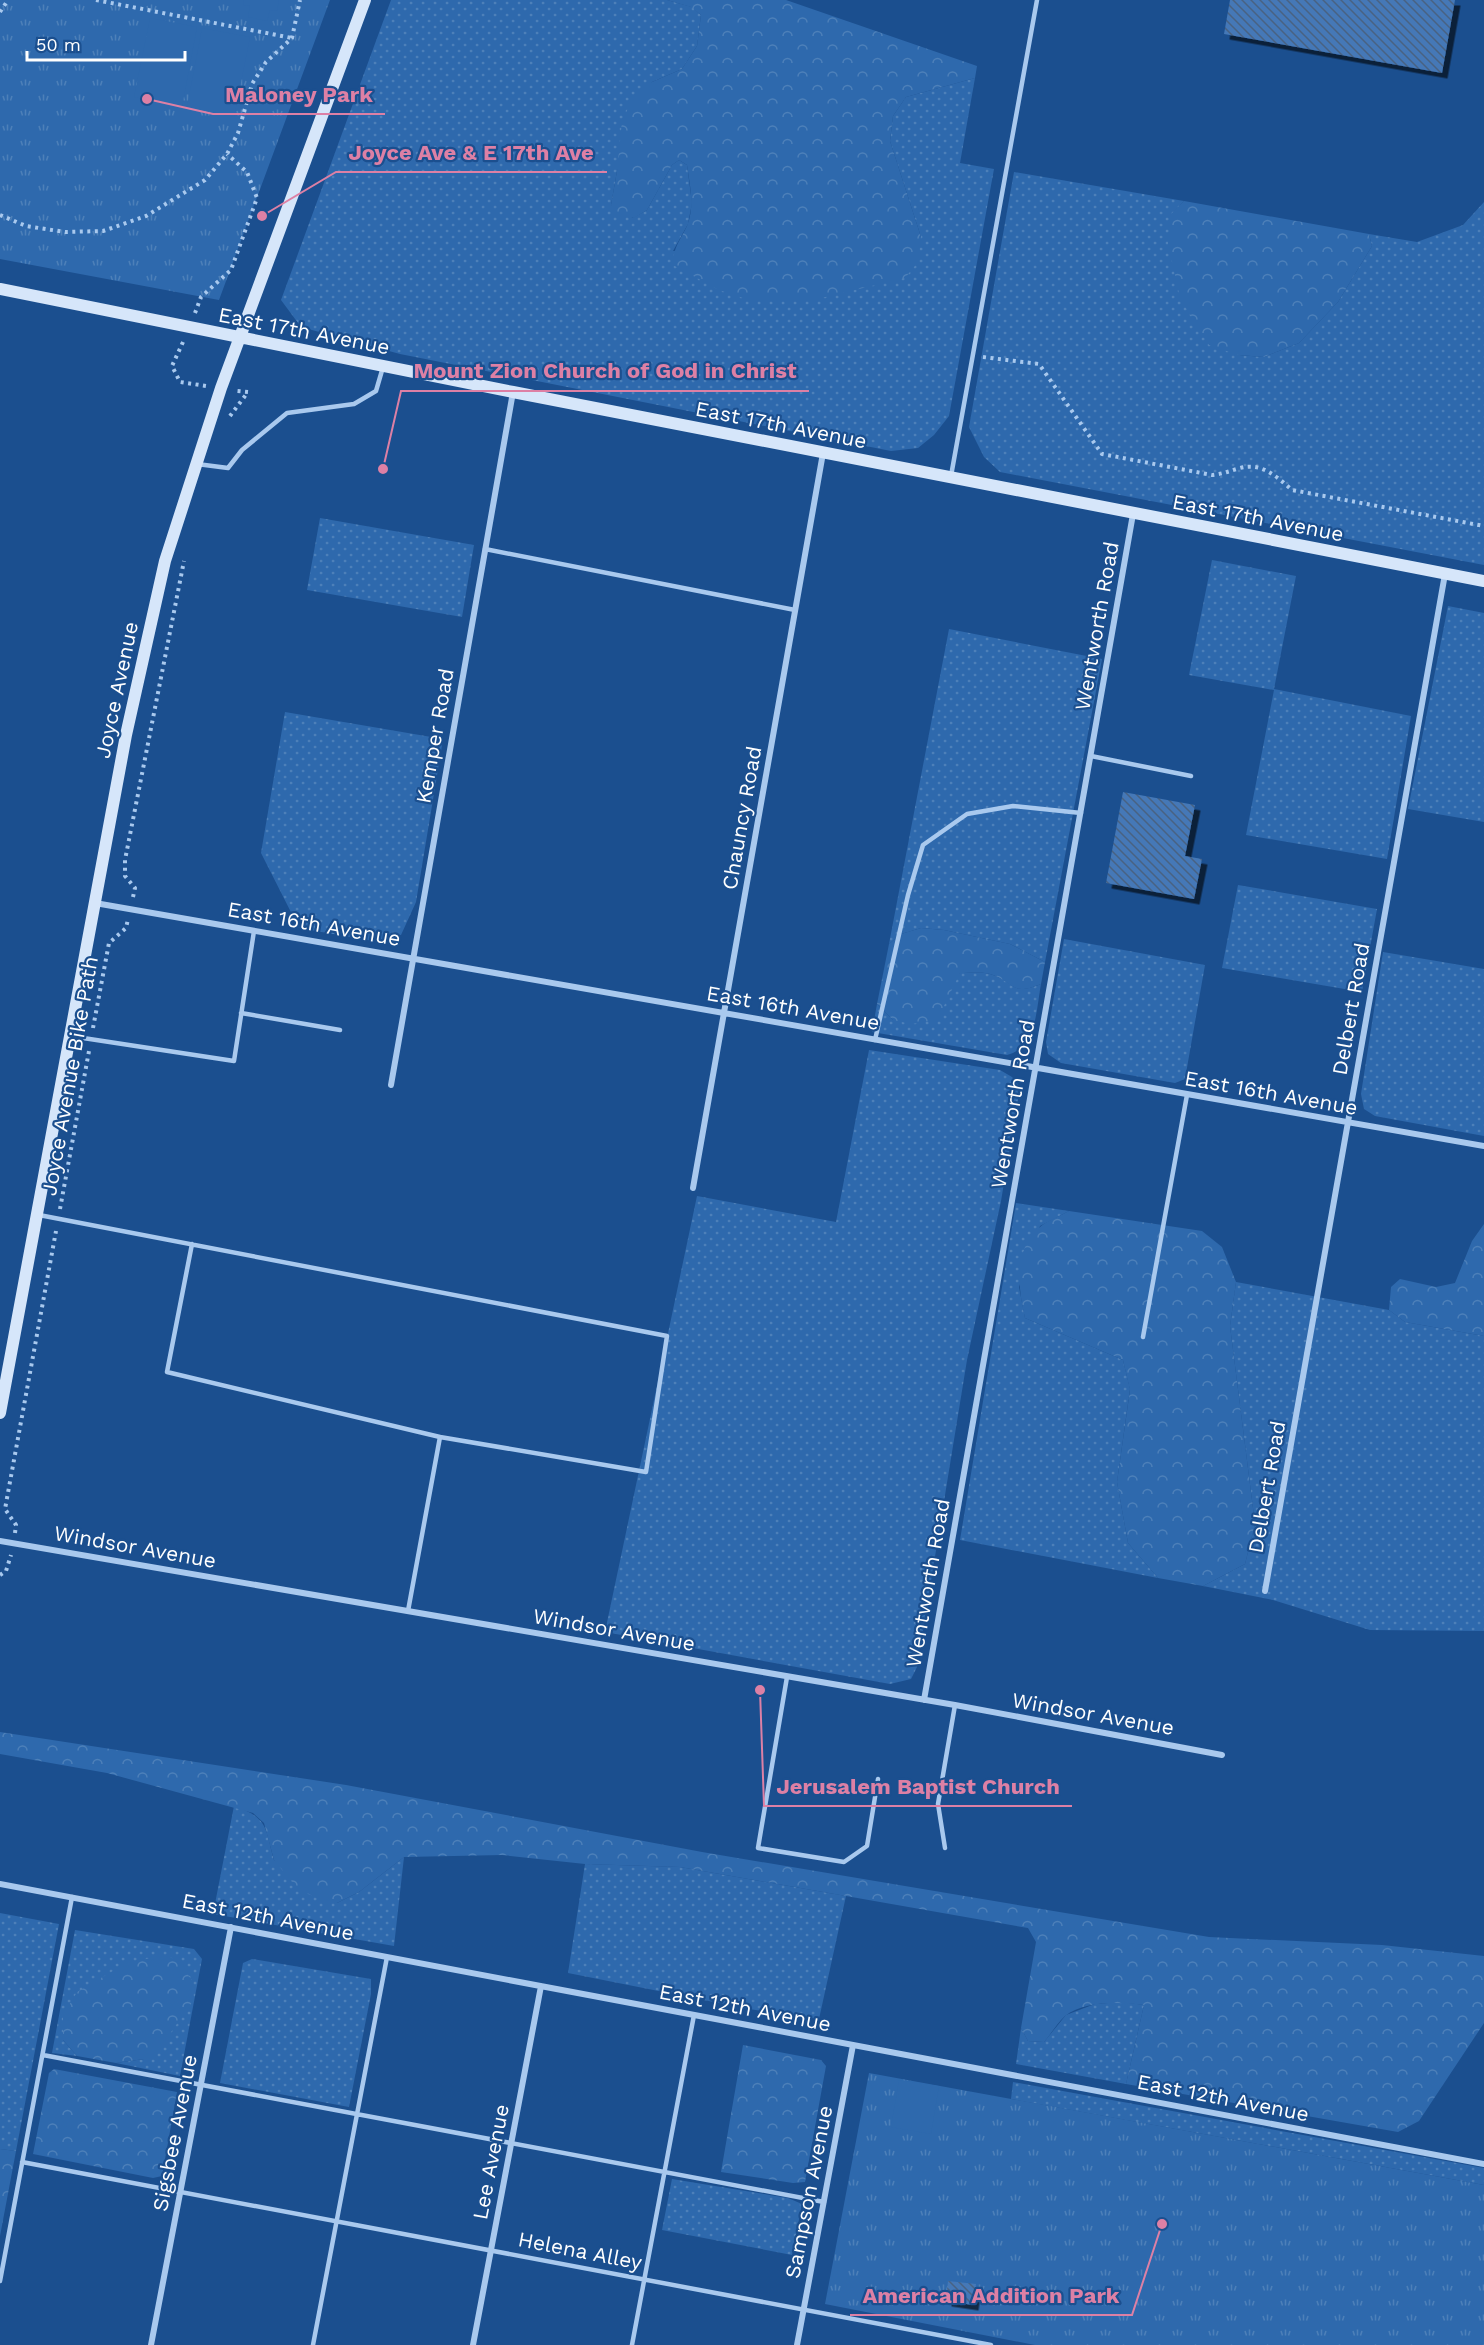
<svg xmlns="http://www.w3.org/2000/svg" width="1484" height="2345" font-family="'Work Sans',sans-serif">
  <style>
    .grass { fill: url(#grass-dots) }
    .forest { fill: url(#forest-crowns) }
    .park { fill: url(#park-tufts) }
    .pitch { fill: #2e69ad }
    .building { fill: url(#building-back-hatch); filter: url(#shadow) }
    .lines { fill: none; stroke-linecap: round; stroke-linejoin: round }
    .path { stroke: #a9c9ee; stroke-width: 4; stroke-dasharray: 3 4.5; stroke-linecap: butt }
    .lane { stroke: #a9c9ee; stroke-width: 4.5 }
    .street { stroke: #a9c9ee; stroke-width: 6 }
    .secondary { stroke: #d6e6fa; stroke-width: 12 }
    .labels { text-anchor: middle; stroke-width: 4.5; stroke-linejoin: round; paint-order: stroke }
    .street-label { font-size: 21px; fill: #fff; stroke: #1b4f8f }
    .leader { fill: none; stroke: #dd80a5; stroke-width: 2 }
    .callout-dot { fill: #dd80a5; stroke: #1b4f8f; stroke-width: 2 }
    .callout-label { font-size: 22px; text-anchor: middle; font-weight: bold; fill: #dd80a5; stroke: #1b4f8f; stroke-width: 4.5; stroke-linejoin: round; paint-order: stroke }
  </style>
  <defs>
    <pattern id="grass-dots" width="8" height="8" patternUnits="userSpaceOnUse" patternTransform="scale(1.5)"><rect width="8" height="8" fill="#2e69ad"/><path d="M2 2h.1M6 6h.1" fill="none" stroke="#4d80b9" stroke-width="1.8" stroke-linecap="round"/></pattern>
    <pattern id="forest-crowns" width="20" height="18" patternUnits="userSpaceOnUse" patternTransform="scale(1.5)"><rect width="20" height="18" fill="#2e69ad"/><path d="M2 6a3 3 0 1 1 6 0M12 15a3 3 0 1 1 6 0" fill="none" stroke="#4d80b9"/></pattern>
    <pattern id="park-tufts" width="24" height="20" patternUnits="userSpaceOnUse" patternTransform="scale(1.5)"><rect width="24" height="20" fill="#2e69ad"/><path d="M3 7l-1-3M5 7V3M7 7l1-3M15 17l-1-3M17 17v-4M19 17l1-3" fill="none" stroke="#4d80b9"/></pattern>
    <pattern id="building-back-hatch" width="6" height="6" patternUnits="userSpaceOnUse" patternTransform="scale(1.5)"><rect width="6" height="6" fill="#4478b7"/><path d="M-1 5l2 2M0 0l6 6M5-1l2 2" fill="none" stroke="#486282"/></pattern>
    <filter id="shadow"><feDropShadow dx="5.5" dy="5.5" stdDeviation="0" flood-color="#0009"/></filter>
  </defs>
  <rect width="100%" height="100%" fill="#1b4f8f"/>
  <path class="grass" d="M391,0h276l25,7 9,8 -4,31 -15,23 -30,13 -35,89 -6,34 22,13 14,-8 25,-45 7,-5 8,5 5,38 -4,21 -15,27 248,-14 -31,-96 3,-25 13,-19 69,-19 -15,85 34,6 -45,247 -15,19 -16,13 -27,3 -491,-97 -99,-27 -20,-27z
    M1014,172l170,29 -12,13 66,141 26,2 35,-14 39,-41 34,-56 -3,-12 48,8 46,-17 21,-23v363l-484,-93 -16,-15 -15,-30z
    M320,518l154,27 -12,72 -155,-27z
    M1212,560l84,16 -22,113 137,27 -24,143 -141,-24 28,-145 -85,-15z
    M1448,606l36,7v209l-76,-13z
    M949,629l153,30 -57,303 -35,-18 -66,-14 -23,-2 -20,6 -12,10z
    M285,712l158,27 -27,163 -15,33 -28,6 -74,-13 -38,-75z
    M1238,885l139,24 -15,83 -140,-24z
    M1064,939l141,26 -20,114 -10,4 -114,-20 -13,-9 -2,-12z
    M1383,952l101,17v167l-109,-20 -11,-7 -3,-15z
    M960,973c10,0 23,-2 33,2 23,8 18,21 48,9 -5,26 -4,63 -34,71l-135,-23 5,-28 16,16z
    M869,1050l131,20 12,7 8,10 -19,114 -34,159 -50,307 -6,12 -21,5 -285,-52 92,-436 139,26z
    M1016,1203l53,8 -29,15 -21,61 6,31 98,42 7,29 -13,93 11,61 30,35 -198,-38z
    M1236,1282l153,28 16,12 79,14v295l-114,-1 -97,-30 -70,-14 42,-22 10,-40 -25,-198z
    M234,1806c35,12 31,22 40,54l63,43 22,-11 45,-35 -10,89 -181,-32z
    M585,1864l95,3 166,29 -27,123 -70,-10 -181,-36z
    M0,1913l59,11 -43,227 -16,-2z
    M75,1930l119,19 8,10 -22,117 -64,-13 28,-4 -80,-44 -1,25 14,16 -25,-3z
    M252,1959l119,20v15l-22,113 -129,-24 23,-120z
    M1122,2002l22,3 -18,79 -110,-20 5,-36 7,13 16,1 22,-27 29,-11z
    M1013,2082l471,86v17l-473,-86z
    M672,2179l116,19 14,6 -10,51 -130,-25z"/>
  <path class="forest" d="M667,0h119l191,66 -2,12 -69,19 -13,19 -3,25 31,96 -3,25 -13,16 -92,22h-64l-30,-10 -46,-25c0,-18 7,-24 14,-39 8,-20 3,-40 0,-61l-8,-5 -7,5 -25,45 -13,8 -17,-3 -6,-10 6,-34 5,-50 10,-21 20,-18 30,-13 15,-23 4,-31 -10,-8z
    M1184,201l185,33 3,12 -34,56 -39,41 -35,14 -26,-2 -29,-10 -29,-47 -12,-55 4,-30z
    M921,928l23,2 66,14 35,18 -4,22c-30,12 -25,0 -48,-9 -10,-4 -23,-2 -33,-2l-19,39 -9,9 -21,3 -18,-4 -16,-16 12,-60 12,-10z
    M1069,1211l133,20 20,16 14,35 -6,44 25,198 -10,40 -42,22 -45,-8 -30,-35 -11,-61 13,-92 -7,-30 -98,-42c-7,-31 -12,-68 15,-91 8,-7 20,-11 29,-16z
    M1484,1224v112l-79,-14 -16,-12 2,-23 9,-8 36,8 19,-4 17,-42z
    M0,1732l346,53 356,67 507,85 173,8 102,11v67l-65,98 -21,11 -272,-48 18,-79c-23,-3 -59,-5 -79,11 -8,7 -14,18 -21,26l-16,-1 -7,-13 15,-86 -8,-14 -348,-61 -95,-3 -83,-9 -98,2 -45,35 -22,11 -14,-2 -26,-13 -23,-28 -10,-37 -11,-10 -146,-40 -107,-19z
    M163,1955l15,5 15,22v19l-36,51 -13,7 -28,4 -39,-7 -14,-16v-25l14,-23 48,-28z
    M743,2045l78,15 5,6 -21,116 -12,1 -72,-11z
    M54,2069l123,23 -15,84 -9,2 -120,-24 16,-81z
    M0,2149l16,2 -16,85z"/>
  <path class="park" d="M0,0h330l-111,300 -219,-41z
    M869,2073l615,112v160h-449l-210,-41z"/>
  <path class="pitch" d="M244,0h35l-2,11 -7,-1 -3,11 -19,-4 2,-11 -7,-1z
    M150,18l47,9 -15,80 -48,-10z
    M202,28l48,9 -16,80 -47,-10z
    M899,2080l40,6 -8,48 -40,-7z"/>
  <path class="building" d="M1230,0h225l-13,73 -218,-39z
    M1123,792l72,13 -10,51 17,3 -8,40 -88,-16z
    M948,2281l28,3 -3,21 -27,-4z"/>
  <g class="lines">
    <path class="path" d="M96,0l196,38
      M0,12l8,-12
      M0,215l26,11 39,6 38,-1 43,-15 59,-36 22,-26 11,-21 14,-49 14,-22 26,-24 8,-38
      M195,313l6,-16 30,-27 26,-72 -10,-26 -20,-18
      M183,342l-11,24 8,16 26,4
      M983,357l56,7 63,90 110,21c10,-1 18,-4 28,-7 22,-6 37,9 52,22l192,36
      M230,416l18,-24 -11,-1
      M133,897l2,-9 -10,-12v-16l59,-299
      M93,1028l16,-85 17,-15 2,-9
      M60,1209l29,-158
      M15,1533l1,-8 -11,-16 51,-278
      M0,1575l6,-4 5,-16"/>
    <path class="lane" d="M197,464l31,4 14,-18 45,-37 67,-9 22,-13 7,-24
      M951,476l86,-476
      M485,549l310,61
      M1091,756l100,20
      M241,1013l99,17
      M70,1036l164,25 20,-130
      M875,1040l33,-145 15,-50 44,-31 46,-8 68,7
      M39,1215l628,121 -21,136 -206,-35 -32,174
      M192,1244l-25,128 273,65
      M1143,1337l44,-242
      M787,1677l-29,171 86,14 23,-16 11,-67
      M945,1848l-7,-44 17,-99
      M43,2055l781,147
      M22,2162l969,183
      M0,2281l72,-384
      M313,2345l74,-388
      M632,2345l62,-330"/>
    <path class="street" d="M95,903l1389,243
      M391,1085l122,-693
      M693,1188l130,-735
      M0,1541l955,164 267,50
      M1265,1591l180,-1017
      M924,1700l209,-1186
      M0,1884l1484,280
      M151,2345l80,-418
      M473,2345l68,-359
      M797,2345l56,-300"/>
    <path class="secondary" d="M0,289l513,103 971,189
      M0,1413l126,-678 39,-174 56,-173 144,-388"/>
  </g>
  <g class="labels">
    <g class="street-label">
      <text transform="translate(304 331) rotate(11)" y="7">East 17th Avenue</text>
      <text transform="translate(781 425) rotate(11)" y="7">East 17th Avenue</text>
      <text transform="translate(1258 518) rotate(11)" y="7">East 17th Avenue</text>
      <text transform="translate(1097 626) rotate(-80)" y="7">Wentworth Road</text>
      <text transform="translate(117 690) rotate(-78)" y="7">Joyce Avenue</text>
      <text transform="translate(435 736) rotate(-80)" y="7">Kemper Road</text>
      <text transform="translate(742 818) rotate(-80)" y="7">Chauncy Road</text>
      <text transform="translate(314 924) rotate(10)" y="7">East 16th Avenue</text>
      <text transform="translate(793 1008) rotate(10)" y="7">East 16th Avenue</text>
      <text transform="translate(1351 1009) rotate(-80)" y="7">Delbert Road</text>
      <text transform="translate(70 1076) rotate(-80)" y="7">Joyce Avenue Bike Path</text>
      <text transform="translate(1271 1093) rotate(10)" y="7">East 16th Avenue</text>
      <text transform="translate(1013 1104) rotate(-80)" y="7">Wentworth Road</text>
      <text transform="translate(1267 1487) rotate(-80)" y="7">Delbert Road</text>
      <text transform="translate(135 1547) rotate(10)" y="7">Windsor Avenue</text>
      <text transform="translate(928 1583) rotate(-80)" y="7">Wentworth Road</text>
      <text transform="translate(614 1630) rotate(10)" y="7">Windsor Avenue</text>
      <text transform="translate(1093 1714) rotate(10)" y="7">Windsor Avenue</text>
      <text transform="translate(268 1917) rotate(11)" y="7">East 12th Avenue</text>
      <text transform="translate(745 2008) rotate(11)" y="7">East 12th Avenue</text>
      <text transform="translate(1223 2098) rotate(11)" y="7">East 12th Avenue</text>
      <text transform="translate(175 2133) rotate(-79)" y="7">Sigsbee Avenue</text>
      <text transform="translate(491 2162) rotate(-79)" y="7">Lee Avenue</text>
      <text transform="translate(809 2192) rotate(-79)" y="7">Sampson Avenue</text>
      <text transform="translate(580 2251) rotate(11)" y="7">Helena Alley</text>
    </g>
  </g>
  <path class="leader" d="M147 99L213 114H385M262 216L336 172H607M383 469L401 391H809M760 1690L764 1806H1072M1162 2224L1132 2315H850"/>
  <g class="callout-dot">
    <circle cx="147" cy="99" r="6"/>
    <circle cx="262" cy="216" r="6"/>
    <circle cx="383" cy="469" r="6"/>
    <circle cx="760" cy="1690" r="6"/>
    <circle cx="1162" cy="2224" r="6"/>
  </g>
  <g class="callout-label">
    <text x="299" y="102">Maloney Park</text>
    <text x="471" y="160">Joyce Ave &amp; E 17th Ave</text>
    <text x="605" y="378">Mount Zion Church of God in Christ</text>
    <text x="918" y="1794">Jerusalem Baptist Church</text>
    <text x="991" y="2303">American Addition Park</text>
  </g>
  <path d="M27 51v9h158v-9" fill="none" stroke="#ffffff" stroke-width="3"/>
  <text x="36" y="51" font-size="18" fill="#ffffff" stroke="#1b4f8f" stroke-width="4.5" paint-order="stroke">50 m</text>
</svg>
